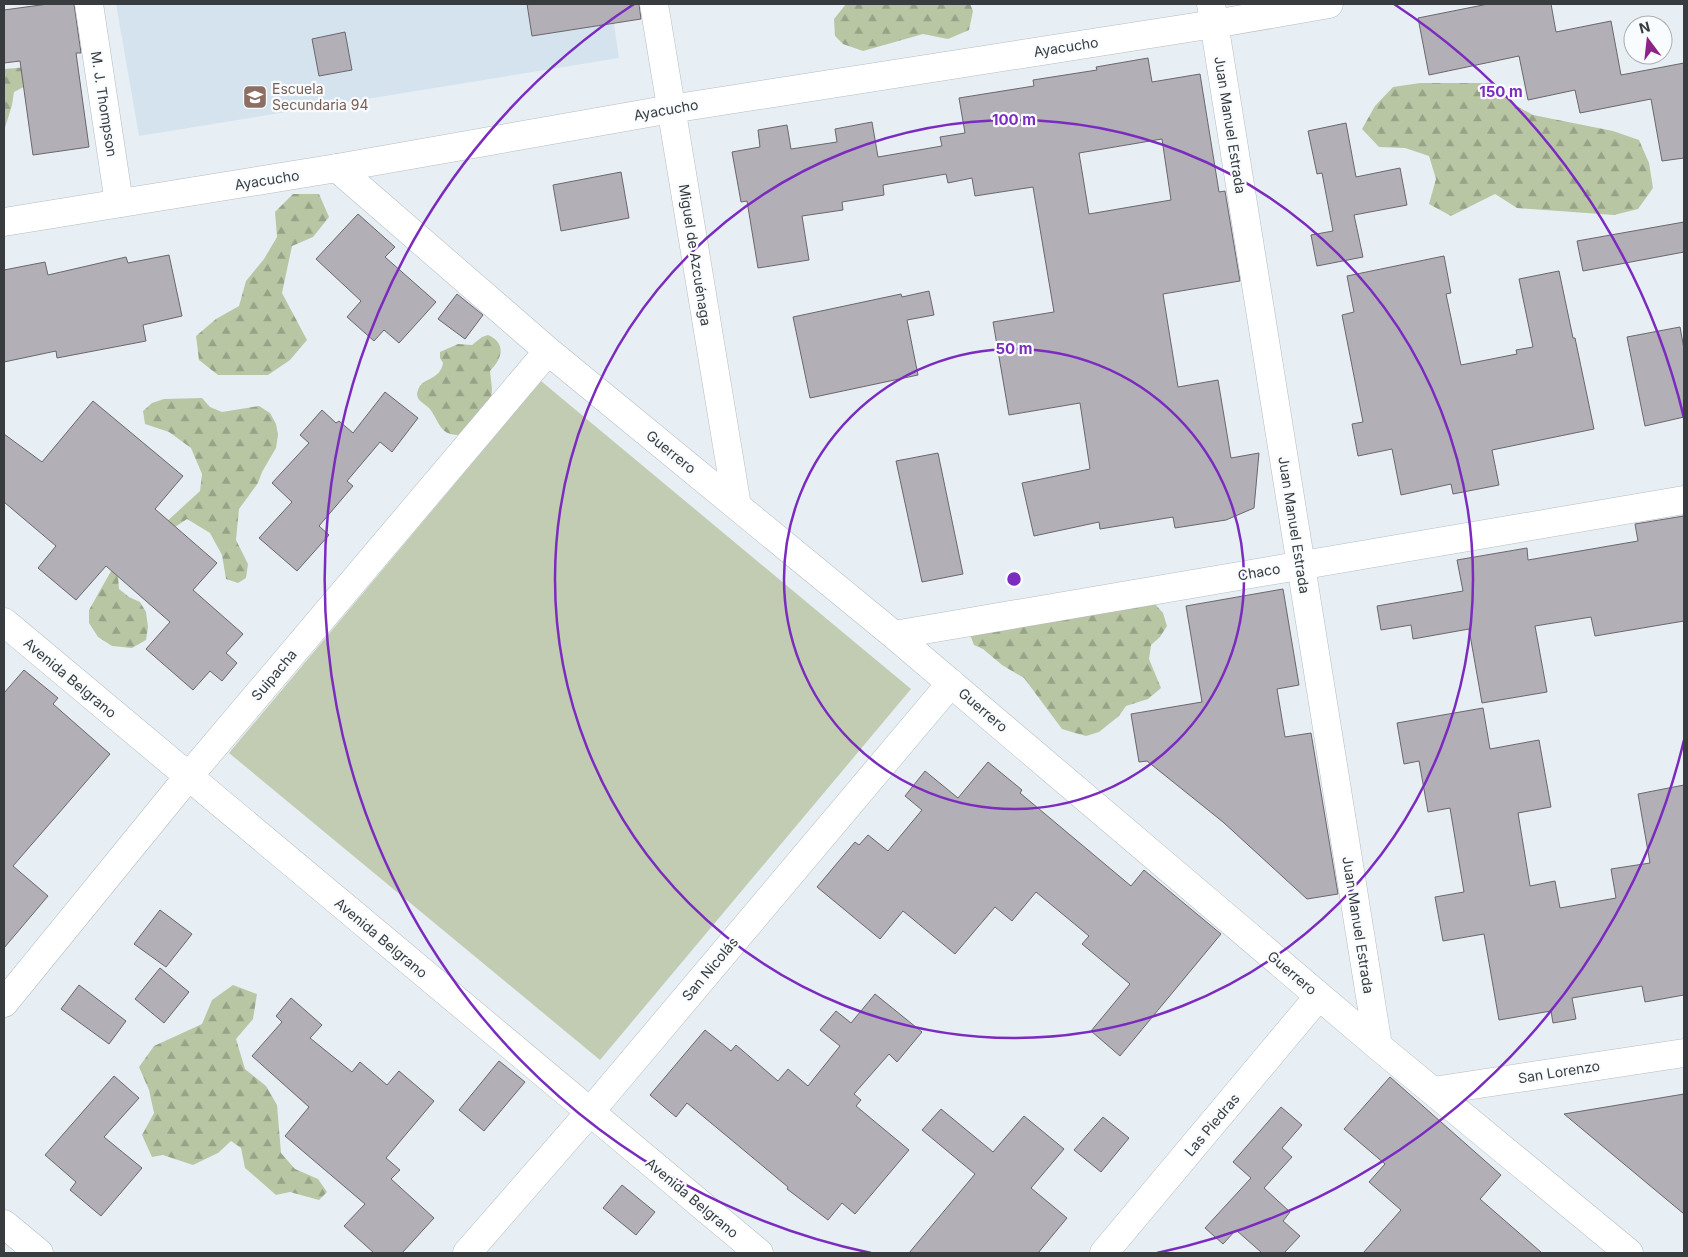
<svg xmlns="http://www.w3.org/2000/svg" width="1688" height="1257" font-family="Inter,sans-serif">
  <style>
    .built { fill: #d5e3ee }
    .forest { fill: url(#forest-firs) }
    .pitch { fill: #c2ccb2 }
    .building { fill: #b3afb6; stroke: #6a666d; fill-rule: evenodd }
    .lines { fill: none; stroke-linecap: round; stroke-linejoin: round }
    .street-casing { stroke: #b5bcc2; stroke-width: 29 }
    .secondary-casing { stroke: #b5bcc2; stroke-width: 29 }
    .street { stroke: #fff; stroke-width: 28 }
    .secondary { stroke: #fff; stroke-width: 28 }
    .ring { fill: none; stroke: #7b2cbf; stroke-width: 2.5 }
    .labels { text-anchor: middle; stroke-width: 4.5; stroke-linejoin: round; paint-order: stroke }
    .street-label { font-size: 14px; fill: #393c3f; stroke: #f9fcfe }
    .education-label { font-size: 14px; fill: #785e54; stroke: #f9fcfe; text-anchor: start }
    .centre { fill: #7b2cbf; stroke: #f9fcfe; stroke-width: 2.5 }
    .ring-label { font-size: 15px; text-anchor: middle; font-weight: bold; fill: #7b2cbf; stroke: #f9fcfe; stroke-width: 4.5; stroke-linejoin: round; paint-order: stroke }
  </style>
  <defs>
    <pattern id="forest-firs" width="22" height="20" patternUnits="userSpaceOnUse" patternTransform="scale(1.25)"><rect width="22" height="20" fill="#b9c6a4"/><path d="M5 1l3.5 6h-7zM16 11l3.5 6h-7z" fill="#97a287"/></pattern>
  </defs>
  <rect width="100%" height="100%" fill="#e7eff5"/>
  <path class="built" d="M116,4h495l8,54 -480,78z"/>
  <path class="forest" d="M846,4h124l3,7 -4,19 -21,9 -25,-5 -60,17 -20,-7 -8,-8 -1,-17z
    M41,66l-6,15 -21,11 -2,13 -8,26v-62z
    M1420,83h74l17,20 22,12 80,16 26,9 10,23 4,25 -15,21 -24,6 -97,-7 -22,-14 -44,22 -22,-12 7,-25 -7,-23 -24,-8 -26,-1 -17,-18 13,-23 18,-19z
    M293,194h26l10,23 -16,20 -21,9 -10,47 25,47 -17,20 -22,15h-50l-19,-15 -3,-24 20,-17 23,-13 7,-25 18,-22 13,-22 -2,-25z
    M488,335c19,8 14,24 2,36l2,18 -1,13 -13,15 -11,8 -9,10c-19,0 -19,-15 -29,-27 -5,-5 -15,-8 -11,-18 4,-13 22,-9 25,-27l-3,-5v-6l18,-8 14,1 10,-8z
    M202,398l8,9 12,5 37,-6 11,7 6,11 2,11 -2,13 -14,24 -4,11 -19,26 -3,31 12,24 -2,14 -8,5 -12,-4 -4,-24 -12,-22 -23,-14 -33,22 -25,29 -11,7 1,12 10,8 11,5 6,10 2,15 -2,13 -14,8 -20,-2 -14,-9 -9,-14v-13l26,-46 48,-39 37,-34 2,-17 -11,-26 -22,-16 -24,-8 -2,-13 9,-8 12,-4z
    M1155,604l8,9 4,13 -7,11 -9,8 -2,14 12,29 -13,11 -22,7 -7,10 -20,16 -13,4 -11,-3 -13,-4 -38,-51 -22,-13 -19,-16 -9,-4 -5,-13z
    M233,985l24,9 -4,25 -17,20 9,30 21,17 11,19 4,48 14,16 23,10 9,13 -8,8 -29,-8 -14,3 -31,-27 -4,-20 -10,-7 -13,12 -25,12 -30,-10 -11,2 -10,-22 12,-22 -5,-23 -10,-23 15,-21 48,-22 10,-24z"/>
  <path class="pitch" d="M541,381l370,308 -311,371 -371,-307z"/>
  <path class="building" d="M48,4h26l7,49h-5l13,94 -56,8 -13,-94 -16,2v-53z
    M527,4h112l2,15 -109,17z
    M1488,4h63l5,28 55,-11 10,54 63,-12v95l-22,3 -11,-62 -71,14 -5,-23 -47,10 -9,-44 -90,19 -11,-57z
    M345,32l7,38 -33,6 -7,-37z
    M1148,58l4,24 48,-8 19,118 6,-1 15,90 -77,13 15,93 40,-7 13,78 28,-5 -5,55 -28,12 -51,8 -2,-11 -73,12 -1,-7 -65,14 -12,-53 68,-14 -10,-66 -71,12 -16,-93 61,-10 -21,-125 -58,9 -3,-18 -24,5 -2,-9 -63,11 1,10 -42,7 1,8 -41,6 7,44 -51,8 -11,-67 -6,1 -9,-50 28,-5 -2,-17 29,-5 4,24 46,-7 -2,-13 37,-7 6,35 64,-11 -2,-9 25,-4 -6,-35 75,-12 -1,-6 64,-10 -1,-3zM1162,139l9,61 -82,14 -10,-61z
    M1346,123l10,54 44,-9 7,37 -53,10 9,42 -46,9 -6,-31 22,-4 -11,-58 -5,1 -9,-43z
    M621,172l8,46 -68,13 -8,-46z
    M358,214l37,33 -10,10 51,45 -37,41 -15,-13 -10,11 -27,-24 14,-16 -45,-42z
    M1684,222v30l-101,19 -6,-30z
    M169,255l13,61 -39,9 3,16 -89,17 -1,-7 -52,11v-92l41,-8 3,13 78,-18 2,6z
    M1444,256l7,37 -5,1 15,71 56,-11 -1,-4 17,-3 -14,-68 40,-8 14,67h2l19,91 -102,21 7,35 -46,9 -2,-10 -50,11 -9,-46 -34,7 -6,-32 11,-2 -21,-107 12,-3 -7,-36z
    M929,291l5,24 -27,5 11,55 -108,23 -17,-81 108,-23 1,3z
    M457,294l26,21 -18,24 -27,-20z
    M1680,327l4,22v68l-39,9 -18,-89z
    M385,392l33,26 -26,34 -12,-10 -33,39 6,5 -34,40 10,9 -32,36 -38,-33 33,-36 -20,-19 37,-40 -9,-8 22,-25 14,13 3,-2 14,12z
    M93,401l90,75 -28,33 62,54 -24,27 50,44 -17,19 11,10 -15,18 -12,-10 -17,19 -47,-41 24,-27 -64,-56 -30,34 -38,-32 18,-22 -52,-44v-68l38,28z
    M938,453l25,121 -41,8 -26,-121z
    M1684,516v105l-89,15 -4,-19 -56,9 12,66 -65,11 -13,-74 -56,10 -2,-14 -30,5 -4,-24 86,-15 -6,-31 70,-12 1,12 110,-19 -3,-17z
    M1283,589l16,96 -22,4 8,48 26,-4 27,161 -31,5 -84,-77 -76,-61 -8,1 -8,-48 71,-12 -16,-96z
    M24,670l34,28 -5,6 57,50 -97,112 35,30 -44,52v-255z
    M1483,708l7,41 49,-9 12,67 -33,6 12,73 25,-5 5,27 56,-10 -5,-29 39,-6 -12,-69 46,-9v210l-39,7 -3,-16 -70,12 4,21 -23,4 -2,-12 -52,9 -15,-86 -41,7 -8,-44 29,-5 -14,-84 -22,4 -9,-51 -15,3 -7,-41z
    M988,762l34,28 -2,3 111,93 13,-16 77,64 -101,122 -29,-25 39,-47 -48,-40 7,-8 -53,-44 -24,29 -17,-14 -40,47 -52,-43 -23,28 -63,-52 38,-45 4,3 9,-10 20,16 34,-41 -17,-14 20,-25 33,27z
    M160,910l32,24 -26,33 -32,-23z
    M160,968l29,24 -25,31 -29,-24z
    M79,985l47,36 -17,23 -48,-35z
    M875,994l47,38 -25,30 -8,-8 -35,40 7,6 -5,6 53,44 -54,64 -13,-11 -14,17 -41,-31 1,-2 -101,-84 -11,14 -26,-22 55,-65 26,21 5,-6 42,36 10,-12 20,17 32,-40 -20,-16 16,-19 15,12z
    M291,998l31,27 -12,13 42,34 8,-10 27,23 12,-14 35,30 -48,57 14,12 -9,9 43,39 -32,35h-28l-30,-27 21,-22 -80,-68 24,-29 -57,-51 30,-34 -6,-6z
    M499,1061l26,21 -41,49 -25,-21z
    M114,1076l25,22 -35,39 38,31 -41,48 -31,-26 6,-8 -31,-27z
    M1390,1077l111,98 -21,24 62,54h-179l38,-43 -32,-28 16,-18 -41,-35z
    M1684,1094v120l-120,-100z
    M1281,1107l21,18 -20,23 10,9 -28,31 26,24 -7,9 17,15 -16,17h-22l-26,-23 -13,14 -18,-16 46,-50 -18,-16z
    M941,1109l52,43 31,-36 40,33 -33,39 36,30 -29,35h-129l66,-79 -53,-44z
    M1103,1117l26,21 -28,34 -27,-22z
    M622,1185l33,27 -19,23 -33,-27z"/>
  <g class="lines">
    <defs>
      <path id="street" d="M89,4l30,199
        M654,4l83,502
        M1211,4l167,1042
        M337,168l211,183 346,284 484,411 251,207
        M4,622l755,631
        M894,635l790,-135
        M4,1003l184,-226 360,-426
        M1433,1091l251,-38
        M4,1224l35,29
        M467,1253l123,-141 361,-429
        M1104,1253l215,-257"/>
      <path id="secondary" d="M4,222l333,-54 334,-59 543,-85 115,-20"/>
    </defs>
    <use href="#street" class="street-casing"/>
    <use href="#secondary" class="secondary-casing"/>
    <use href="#street" class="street"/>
    <use href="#secondary" class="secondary"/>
  </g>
  <g class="ring">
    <circle cx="1014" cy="579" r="230"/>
    <circle cx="1014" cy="579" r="459"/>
    <path d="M1684 740A689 689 0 0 1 1157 1253M871 1253A689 689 0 0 1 634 4M1394 4A689 689 0 0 1 1684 418"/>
  </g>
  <defs>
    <symbol id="school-square" viewBox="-11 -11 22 22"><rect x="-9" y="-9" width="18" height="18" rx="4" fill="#8d6e63" stroke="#f9fcfe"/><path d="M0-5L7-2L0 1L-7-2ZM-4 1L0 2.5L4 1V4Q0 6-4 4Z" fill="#fff"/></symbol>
  </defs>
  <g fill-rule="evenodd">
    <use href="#school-square" x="241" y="83" width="28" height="28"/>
  </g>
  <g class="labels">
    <g class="street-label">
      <text transform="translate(1066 47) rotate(-9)" y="5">Ayacucho</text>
      <text transform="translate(104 104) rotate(81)" y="5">M. J. Thompson</text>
      <text transform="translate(666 110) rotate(-10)" y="5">Ayacucho</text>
      <text transform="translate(1230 125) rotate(81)" y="5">Juan Manuel Estrada</text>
      <text transform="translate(267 180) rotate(-9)" y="5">Ayacucho</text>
      <text transform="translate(695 255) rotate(81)" y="5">Miguel de Azcuénaga</text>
      <text transform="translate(671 452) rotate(39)" y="5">Guerrero</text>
      <text transform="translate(1294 525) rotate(81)" y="5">Juan Manuel Estrada</text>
      <text transform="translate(1259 572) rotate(-10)" y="5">Chaco</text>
      <text transform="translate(274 675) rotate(-50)" y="5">Suipacha</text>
      <text transform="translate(70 678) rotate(40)" y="5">Avenida Belgrano</text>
      <text transform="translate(983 710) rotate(40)" y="5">Guerrero</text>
      <text transform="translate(1358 925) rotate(81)" y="5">Juan Manuel Estrada</text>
      <text transform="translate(381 938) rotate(40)" y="5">Avenida Belgrano</text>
      <text transform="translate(710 969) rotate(-50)" y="5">San Nicolás</text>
      <text transform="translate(1292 973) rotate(40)" y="5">Guerrero</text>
      <text transform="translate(1559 1072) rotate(-9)" y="5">San Lorenzo</text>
      <text transform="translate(1212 1125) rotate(-50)" y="5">Las Piedras</text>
      <text transform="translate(692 1198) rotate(40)" y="5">Avenida Belgrano</text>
    </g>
    <g class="education-label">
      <text x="272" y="94">Escuela<tspan x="272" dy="16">Secundaria 94</tspan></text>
    </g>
  </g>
  <circle cx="1014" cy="579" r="8" class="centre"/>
  <g class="ring-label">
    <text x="1501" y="97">150 m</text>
    <text x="1014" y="125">100 m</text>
    <text x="1014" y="354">50 m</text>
  </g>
  <rect width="1688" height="1257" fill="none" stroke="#393c3f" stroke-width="10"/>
  <g transform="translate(1648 40) rotate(345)"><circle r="24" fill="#f9fcfe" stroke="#acafb2"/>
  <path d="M0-4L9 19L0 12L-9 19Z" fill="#8d2387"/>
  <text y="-8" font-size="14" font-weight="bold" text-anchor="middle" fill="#393c3f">N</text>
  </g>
</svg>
